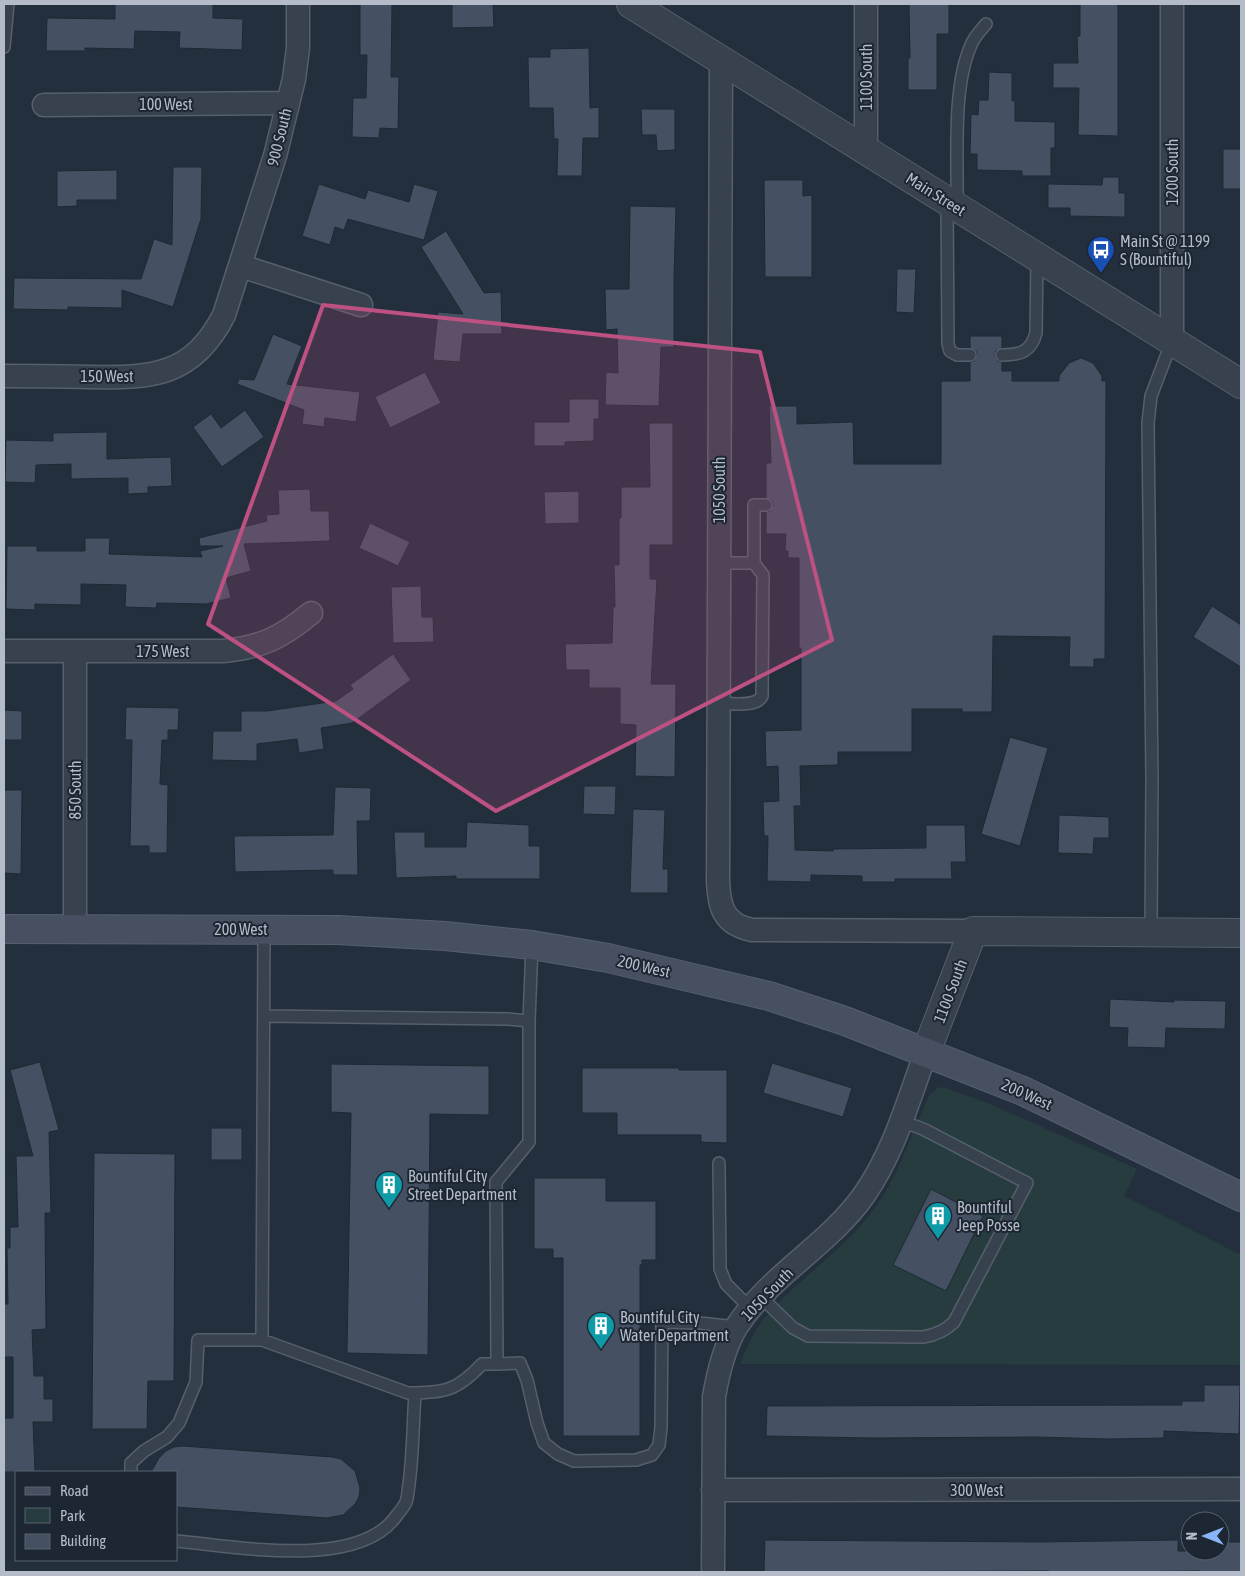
<svg xmlns="http://www.w3.org/2000/svg" width="1245" height="1576" font-family="'Asap Condensed',sans-serif">
  <style>
    .green { fill: #263c3f }
    .building { fill: #455162; stroke: #1f2835 }
    .lines { fill: none; stroke-linecap: round; stroke-linejoin: round }
    .service-casing { stroke: #565f6c; stroke-width: 14 }
    .minor-casing { stroke: #565f6c; stroke-width: 25 }
    .tertiary-casing { stroke: #565f6c; stroke-width: 30 }
    .secondary-casing { stroke: #565f6c; stroke-width: 30 }
    .service { stroke: #38414e; stroke-width: 11 }
    .minor { stroke: #38414e; stroke-width: 22 }
    .tertiary { stroke: #38414e; stroke-width: 28 }
    .secondary { stroke: #465061; stroke-width: 28 }
    .marked { fill: #bd5182; fill-opacity: 0.2; stroke: #bd5182; stroke-width: 4; stroke-linejoin: round }
    .labels { text-anchor: middle; stroke-width: 4; stroke-linejoin: round; paint-order: stroke }
    .street-label { font-size: 16px; fill: #b4bcc9; stroke: #1d2633 }
    .poi-label { font-size: 16px; fill: #b4bcc9; stroke: #1d2633; text-anchor: start }
  </style>
  <rect width="100%" height="100%" fill="#242f3e"/>
  <path class="green" d="M944,1087l48,18 145,64 -13,27 117,59v110l-501,-1c6,-15 13,-31 23,-44 32,-39 77,-67 108,-107 30,-39 38,-77 59,-119l8,-6z"/>
  <path class="building" d="M115,4h98v14l30,1 -1,31 -63,-2 1,-16 -45,-1 -1,18 -49,-1v3h-39l1,-33 68,1z
    M360,4h32l-1,73h8l-1,52 -18,-1 -1,10 -27,-1 1,-39h13l1,-43h-7z
    M452,4h41l1,23 -42,1z
    M909,4h40v30h-12v56h-29v-32h2z
    M1080,4h38v132l-40,-1 1,-47h-26v-25h25l-1,-27h3z
    M589,48l1,60 9,-1v31h-16l-1,38h-25l1,-37h-4l-1,-31h-24l-1,-51h22v-8z
    M989,72l23,1v28h3v20l40,1v26h-4v28h-29v-5l-45,-1v-16h-7l1,-40 7,1 1,-15h9z
    M641,109h34v41l-18,1 -1,-16h-14z
    M1223,149h18v40h-18z
    M173,167h29l-1,52 -28,88 -51,-17v18l-54,-1v3l-55,-1 1,-31 127,1 13,-40 18,6z
    M117,170v30h-40v6l-20,1v-36z
    M1103,177h16v16h6v24l-55,-1v-8h-22v-24l54,1z
    M764,180h39v16l9,-1v82h-47z
    M319,184l46,15 3,-9 41,12 5,-18 24,7 -14,49 -76,-21 -4,11 -9,-3 -5,18 -28,-9z
    M630,206l46,1 -2,70v70h-13l-2,59 -54,-1 1,-33 12,1 -1,-44 -11,1 -1,-41h24z
    M446,231l38,62 17,-1 1,42h-39l-3,28 -27,-2 5,-48 25,2 -42,-67z
    M897,269h19l-2,44 -18,-1z
    M273,334l29,12 -15,38 73,8 -4,30 -31,-4 -1,9 -22,-3 2,-14 -67,-26 2,-5 15,1z
    M970,336h32v12l-6,3 -1,5 3,5 4,1v9h10v10h47v-5l10,-13 12,-5 12,5 9,13v5h4l-1,278h-11v8h-25l1,-30 -77,-1 -1,76h-30v-3h-50v43h-74v13l-38,1 1,40h-7l1,44 38,1v-2l93,-1v-23h39l1,37h-15l1,17h-57v3h-33v-6l-51,-1v7l-44,-1 1,-45h-4l-1,-34 16,-1 -1,-35 -12,1 -1,-36 36,-1v-82h-2v-90h-11v-7h-3l1,-17h-20v-22l4,-1 3,-6 -1,-4 -6,-3v-35h5l-2,-57h28v18l56,-2 1,42h87v-83h29v-19l4,-1 3,-6 -1,-4 -6,-3z
    M425,372l16,31 -51,25 -15,-31z
    M569,399h30v20h-5v22l-29,1v4h-31v-24h35z
    M245,410l19,27 -42,30 -29,-40 18,-13 10,14z
    M649,423h24v122h-23v34h7l-6,105h25l-1,93 -40,-1 1,-51 -16,-1v-36h-31v-18h-23l-1,-26 47,-1 1,-36h2l-1,-42h5v-47h2v-31h29z
    M107,432v27l64,-2 1,29 -24,1v6l-20,1v-16l-57,1v-15l-35,1 -1,18 -30,-1 1,-42 47,1v-8z
    M310,489l1,22h18l1,30 -86,3 7,27 -25,7 5,20 -25,6 -49,-1 -1,5 -31,-1 1,-22 -45,-1v21l-46,-1v6l-29,-1 1,-63h30v5h48v-13h25l-1,16 93,3 -2,-6 23,-5h-23l-1,-8 68,-17 -1,-6 13,-1 -1,-24z
    M579,491v32l-34,1 -1,-32z
    M370,523l40,19 -12,24 -39,-18z
    M421,586l1,31h11l1,25 -41,1 -2,-56z
    M1212,606l29,19v42l-48,-30z
    M393,654l18,26 -59,43 -31,5 3,21 -25,4 -2,-14 -40,5v17l-45,-1 1,-29h28v-20h26l69,-10 17,-12 -3,-4z
    M126,707l53,1 -1,22h-10v10h-6l-2,44 8,1 -1,68h-18v-7h-19l2,-106h-7z
    M4,710l18,1v29h-18z
    M1010,737l38,11 -28,98 -39,-12z
    M584,786h32l-1,29 -32,-1z
    M335,787l36,1 -1,33h-13l1,54h-25v-5l-98,2 -1,-36 99,-1z
    M4,790h18l-1,84 -17,-1z
    M633,809l32,1 -2,59h5v24h-38z
    M1059,815l50,2v21h-15l-1,16 -35,-1z
    M467,822l62,3v21h11v33h-84v-3l-60,2 -2,-46h31v15h41z
    M1110,999l64,3v-2l52,1 -1,28 -59,-1 -1,20 -38,-1 1,-19 -19,-1z
    M40,1062l19,68 -10,2 2,81h-6l1,116 -14,1 2,46h10v23h9v23h-20l2,50h-31v-54h9v-61h-9v-53h4l-1,-56h3v-21h8l-2,-71h17l-23,-86z
    M772,1063l80,25 -9,29 -80,-24z
    M331,1064l158,2v49l-59,-1 -2,241 -81,-2 4,-240 -20,-1z
    M582,1068h97v2h48v73l-26,-1v-7h-84v-22h-35z
    M211,1128h31v32h-31z
    M94,1153l81,1 -1,227h-26l-1,48h-55z
    M534,1178h72v23h50v59h-14v5h-2v171h-77v-178h-10v-9h-19z
    M931,1189l52,27 -37,75 -53,-26z
    M1204,1385h36l-1,49 -75,-3v7l-55,1 -71,-2 -165,1 -107,-2 1,-30 415,-1v-4h22z
    M183,1446l149,11 9,2 14,12 5,17 -1,9 -4,7 -12,11 -16,3 -151,-11v-35h-25l8,-14 7,-7 8,-4z
    M765,1540l277,2 136,-2v11h42v-9h21v30h-41v-1l-90,1h-61v-1l-285,1z"/>
  <g class="lines">
    <defs>
      <path id="service" d="M4,47l4,-43
        M947,203l1,141 2,7 7,4h13
        M957,205c1,-47 -5,-117 14,-160 3,-8 10,-15 15,-21
        M1002,355c18,0 29,-3 34,-22l1,-75
        M754,563v-58h12
        M719,703c12,0 37,5 43,-7l1,-121 -9,-12h-35
        M1151,932l1,-153 -4,-356 3,-27 21,-55
        M264,1016l243,3 22,2
        M719,1163l1,106 6,15 24,24
        M761,1297l32,31 15,8 115,1c13,-2 22,-6 31,-15l73,-139 -104,-54 -22,-8
        M262,1340l2,-411
        M497,1364l23,-1 7,17 10,43 7,20 14,11 16,7 62,-1 16,-5 7,-10 2,-18 1,-105 38,1 36,4
        M131,1472v-9l13,-12 23,-14 12,-14 17,-41 2,-42h64l146,53c36,0 49,-2 74,-29h15l-1,-182 33,-40v-121l3,-76
        M176,1541c59,5 183,30 221,-26 3,-4 7,-8 9,-13 2,-5 2,-12 3,-18 4,-30 4,-61 6,-91"/>
      <path id="minor" d="M721,60l-3,820c1,27 5,44 34,50l221,1
        M44,105l244,-2
        M866,150v-146
        M241,266l120,39
        M1172,341v-337
        M4,376c28,0 56,0 84,1 64,1 104,0 136,-62l51,-159 19,-77 4,-31v-44
        M4,651h219c39,-4 58,-13 88,-38
        M75,929v-278
        M713,1490l528,-1
        M713,1572l1,-175c4,-24 10,-50 23,-71 34,-52 92,-81 127,-131 30,-43 44,-94 62,-143"/>
      <path id="tertiary" d="M631,4l610,380
        M926,1052l47,-121 268,2"/>
      <path id="secondary" d="M4,929l334,1 107,6 87,9 76,13 161,38 76,25 178,70 218,106"/>
    </defs>
    <use href="#service" class="service-casing"/>
    <use href="#minor" class="minor-casing"/>
    <use href="#tertiary" class="tertiary-casing"/>
    <use href="#secondary" class="secondary-casing"/>
    <use href="#service" class="service"/>
    <use href="#minor" class="minor"/>
    <use href="#tertiary" class="tertiary"/>
    <use href="#secondary" class="secondary"/>
  </g>
  <path class="marked" d="M323,305l437,47 72,288 -336,171 -288,-187z"/>
  <defs>
    <symbol id="bus-pin" viewBox="-11 -11 22 30"><path d="M0 17L-7.5 6A9.5 9.5 0 1 1 7.5 6Z" fill="#1a4fb4" stroke="#1d2633"/><path d="M-5-6H5V4H4V6H2V4H-2V6H-4V4H-5ZM-3.5-4V0h7V-4ZM-3.5 1.2v1.5H-2V1.2ZM2 1.2v1.5H3.5V1.2Z" fill="#fff"/></symbol>
    <symbol id="building-pin" viewBox="-11 -11 22 30"><path d="M0 17L-7.5 6A9.5 9.5 0 1 1 7.5 6Z" fill="#0f9aa8" stroke="#1d2633"/><path d="M-4-6H4V6H1V3H-1V6H-4ZM-2.5-4.3h1.7v1.8h-1.7ZM.8-4.3h1.7v1.8H.8ZM-2.5-1h1.7V.8h-1.7ZM.8-1h1.7V.8H.8Z" fill="#fff"/></symbol>
  </defs>
  <g fill-rule="evenodd">
    <use href="#bus-pin" x="1085" y="234" width="32" height="43"/>
    <use href="#building-pin" x="373" y="1169" width="32" height="43"/>
    <use href="#building-pin" x="922" y="1200" width="32" height="43"/>
    <use href="#building-pin" x="585" y="1310" width="32" height="43"/>
  </g>
  <g class="labels">
    <g class="street-label">
      <text transform="translate(866 77) rotate(-90)" y="6">1100 South</text>
      <text x="166" y="110">100 West</text>
      <text transform="translate(279 137) rotate(-76)" y="6">900 South</text>
      <text transform="translate(1172 172) rotate(-90)" y="6">1200 South</text>
      <text transform="translate(936 194) rotate(32)" y="6">Main Street</text>
      <text x="107" y="382">150 West</text>
      <text transform="translate(719 490) rotate(-90)" y="6">1050 South</text>
      <text x="163" y="657">175 West</text>
      <text transform="translate(75 790) rotate(-90)" y="6">850 South</text>
      <text x="241" y="935">200 West</text>
      <text transform="translate(644 966) rotate(13)" y="6">200 West</text>
      <text transform="translate(950 991) rotate(-69)" y="6">1100 South</text>
      <text transform="translate(1027 1094) rotate(24)" y="6">200 West</text>
      <text transform="translate(767 1294) rotate(-46)" y="6">1050 South</text>
      <text x="977" y="1496">300 West</text>
    </g>
    <g class="poi-label">
      <text x="1120" y="247">Main St @ 1199<tspan x="1120" dy="18">S (Bountiful)</tspan></text>
      <text x="408" y="1182">Bountiful City<tspan x="408" dy="18">Street Department</tspan></text>
      <text x="957" y="1213">Bountiful<tspan x="957" dy="18">Jeep Posse</tspan></text>
      <text x="620" y="1323">Bountiful City<tspan x="620" dy="18">Water Department</tspan></text>
    </g>
  </g>
  <rect width="1245" height="1576" fill="none" stroke="#b4bcc9" stroke-width="10"/>
  <rect x="15" y="1471" width="162" height="90" fill="#1d2633" stroke="#59626f"/>
  <rect x="25" y="1487" width="25" height="8" fill="#465061" stroke="#59626f"/>
  <text x="60" y="1496" font-size="15" fill="#b4bcc9">Road</text>
  <rect x="25" y="1508" width="25" height="15" fill="#263c3f" stroke="#59626f"/>
  <text x="60" y="1521" font-size="15" fill="#b4bcc9">Park</text>
  <rect x="25" y="1534" width="25" height="15" fill="#455162" stroke="#59626f"/>
  <text x="60" y="1546" font-size="15" fill="#b4bcc9">Building</text>
  <g transform="translate(1205 1536) rotate(270)"><circle r="24" fill="#1d2633" stroke="#59626f"/>
  <path d="M0-4L9 19L0 12L-9 19Z" fill="#8ab4f8"/>
  <text y="-8" font-size="14" font-weight="bold" text-anchor="middle" fill="#b4bcc9">N</text>
  </g>
</svg>
